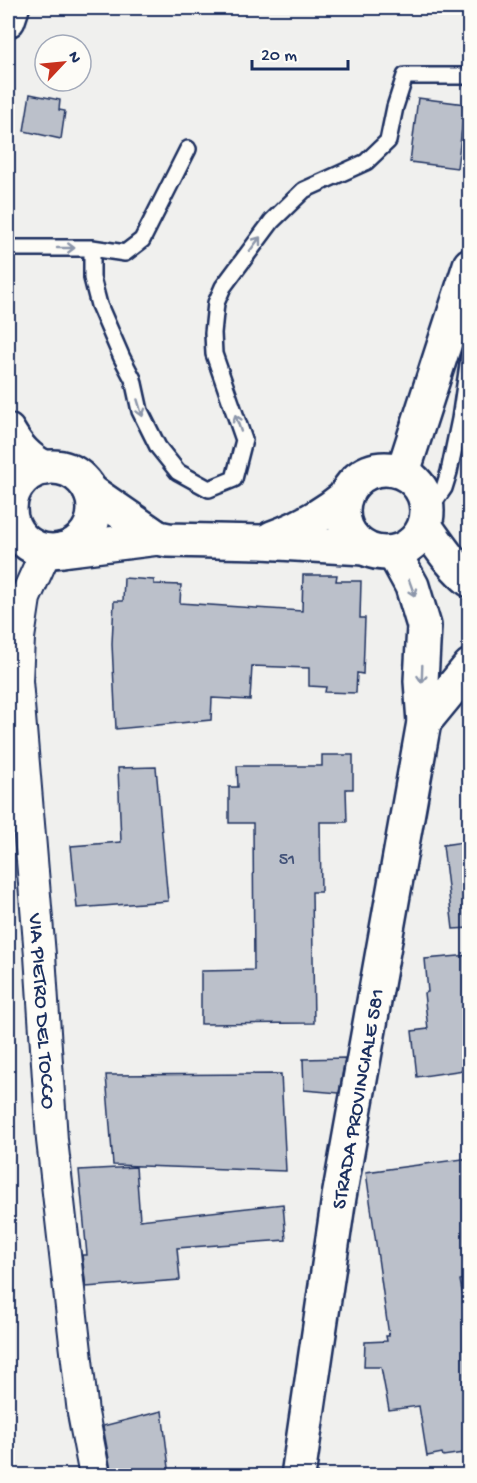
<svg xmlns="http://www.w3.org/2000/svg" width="477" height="1483" font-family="'Gochi Hand',sans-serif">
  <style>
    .building { fill: #bbc0ca; stroke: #1b2f5e; stroke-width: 1.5 }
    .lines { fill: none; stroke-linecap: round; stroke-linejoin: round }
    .service-casing { stroke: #1b2f5e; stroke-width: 20 }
    .minor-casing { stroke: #1b2f5e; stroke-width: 34 }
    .tertiary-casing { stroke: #1b2f5e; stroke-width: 38 }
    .primary-casing { stroke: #1b2f5e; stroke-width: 38 }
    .service { stroke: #fdfcf7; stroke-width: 15 }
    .minor { stroke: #fdfcf7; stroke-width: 30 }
    .tertiary { stroke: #fdfcf7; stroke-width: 33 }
    .primary { stroke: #fdfcf7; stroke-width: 33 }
    .oneway { stroke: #8c96aa }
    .labels { text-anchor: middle; stroke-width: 4.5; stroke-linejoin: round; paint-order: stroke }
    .number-label { font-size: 18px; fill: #435379 }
    .street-label { font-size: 21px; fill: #1b2f5e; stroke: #fdfcf7 }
  </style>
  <rect width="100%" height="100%" fill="#f0f0ee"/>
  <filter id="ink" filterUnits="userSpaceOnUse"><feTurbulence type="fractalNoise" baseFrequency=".0167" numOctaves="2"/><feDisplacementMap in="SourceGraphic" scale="12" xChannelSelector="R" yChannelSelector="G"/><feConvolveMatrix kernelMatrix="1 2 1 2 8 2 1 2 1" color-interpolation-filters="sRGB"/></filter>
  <g filter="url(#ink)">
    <path class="building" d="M30,94l30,6 -1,10 6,1 -4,28 -37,-8z
      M418,98l47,6 -8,64 -47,-6z
      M303,575h34l-1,6h25l-1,37h5l-2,56 -6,-1 -1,20 -31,-1 1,-5 -17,-1v-18l-57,-2 -2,34 -38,-2 -1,22 -95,9 -4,-85 2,-43h9l1,-23 30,2v4l27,1 -1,18 122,8z
      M322,755h31v34h-7l1,33h-27l1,70h-9l2,131 -113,1v-53l53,-1 -1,-147h-24v-36h9l-1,-21h85z
      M156,767l12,134 -91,7 -6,-62 50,-4 -3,-74z
      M470,841v87l-17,1 -10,-84z
      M470,955v114l-53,8 -5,-46 16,-2 -4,-36 4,-1 -3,-33z
      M345,1058l-6,35 -35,-3 -1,-31z
      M281,1074l5,97 -173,-6 -7,-90z
      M470,1158v120l-10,2 8,43 -4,1 6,31v97l-27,4 -1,-3 -15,3 -8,-50 -30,4 -8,-43h-17l1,-25 22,-1 -1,-5h3l-23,-164z
      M136,1167l4,53 143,-16 3,36 -109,8 3,32 -94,7 -4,-32h5l-8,-85z
      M162,1411l8,65h-58l-9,-50z"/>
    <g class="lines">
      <defs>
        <path id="service" d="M8,248h84v30l7,27 23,53 11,21 7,32 18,36 20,25 31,17 25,-10 10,-39 -30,-86 -1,-21 3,-30 7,-16 49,-66 32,-31 62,-28 22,-21 7,-34 10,-31h65
          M92,248l33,5 17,-13 46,-91
          M428,511l16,-23 5,-16 11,-53 10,-68"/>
        <g id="minor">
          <path id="s1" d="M46,551l-21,47 -6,40 -2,43 23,274 12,185 31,273 12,63"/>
        </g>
        <path id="tertiary" d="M403,472l67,-207"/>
        <g id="primary">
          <path d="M8,20l4,-12"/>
          <path d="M8,431c10,17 19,28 37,37"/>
          <circle cx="52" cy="509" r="42"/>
          <circle cx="385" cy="511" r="42"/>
          <path d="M90,491l68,47"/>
          <path d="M425,526c14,19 26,39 45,54"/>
          <path d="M272,538c28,-10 50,-22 73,-41"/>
          <path d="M61,550l97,-12 10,2 94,2 102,6"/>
          <path d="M424,722l46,-56"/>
          <path id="s2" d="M298,1476l41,-279 85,-475 -3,-41 3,-55 -12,-40 -18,-33"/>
        </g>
      </defs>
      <use href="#service" class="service-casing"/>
      <use href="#minor" class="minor-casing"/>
      <use href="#tertiary" class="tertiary-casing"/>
      <use href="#primary" class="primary-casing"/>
      <use href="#service" class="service"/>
      <use href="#minor" class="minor"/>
      <use href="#tertiary" class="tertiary"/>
      <use href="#primary" class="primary"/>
    </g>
    <defs><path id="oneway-shaft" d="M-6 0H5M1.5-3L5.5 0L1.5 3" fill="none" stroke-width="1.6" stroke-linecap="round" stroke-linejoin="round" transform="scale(1.5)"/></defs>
    <g class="oneway">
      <use href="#oneway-shaft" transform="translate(255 244) rotate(-53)"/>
      <use href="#oneway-shaft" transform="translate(66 248)"/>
      <use href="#oneway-shaft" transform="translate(140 408) rotate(73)"/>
      <use href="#oneway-shaft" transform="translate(238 423) rotate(-109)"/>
      <use href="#oneway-shaft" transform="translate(412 588) rotate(70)"/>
      <use href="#oneway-shaft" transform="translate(422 674) rotate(92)"/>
    </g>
  </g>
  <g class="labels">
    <g class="number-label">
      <text x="287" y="864">51</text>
    </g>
    <g class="street-label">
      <text dy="7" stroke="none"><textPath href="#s1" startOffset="466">VIA PIETRO DEL TOCCO</textPath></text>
      <text dy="7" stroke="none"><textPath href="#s2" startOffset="382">STRADA PROVINCIALE 581</textPath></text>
    </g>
  </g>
  <rect width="477" height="1483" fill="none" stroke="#fdfcf7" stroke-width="30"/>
  <rect x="15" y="15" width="447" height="1453" fill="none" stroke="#1b2f5e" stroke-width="2" filter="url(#ink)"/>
  <g transform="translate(63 63) rotate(64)"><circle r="28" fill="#fdfcf7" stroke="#a3aaba" stroke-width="1.5"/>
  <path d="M0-4.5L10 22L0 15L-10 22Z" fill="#c8321e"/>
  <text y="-9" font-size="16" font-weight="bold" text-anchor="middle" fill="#1b2f5e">N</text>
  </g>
  <path d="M252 60v9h96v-9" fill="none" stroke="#1b2f5e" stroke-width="3"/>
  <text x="261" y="60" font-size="18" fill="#1b2f5e" stroke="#fdfcf7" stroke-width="4.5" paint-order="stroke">20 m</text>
</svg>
